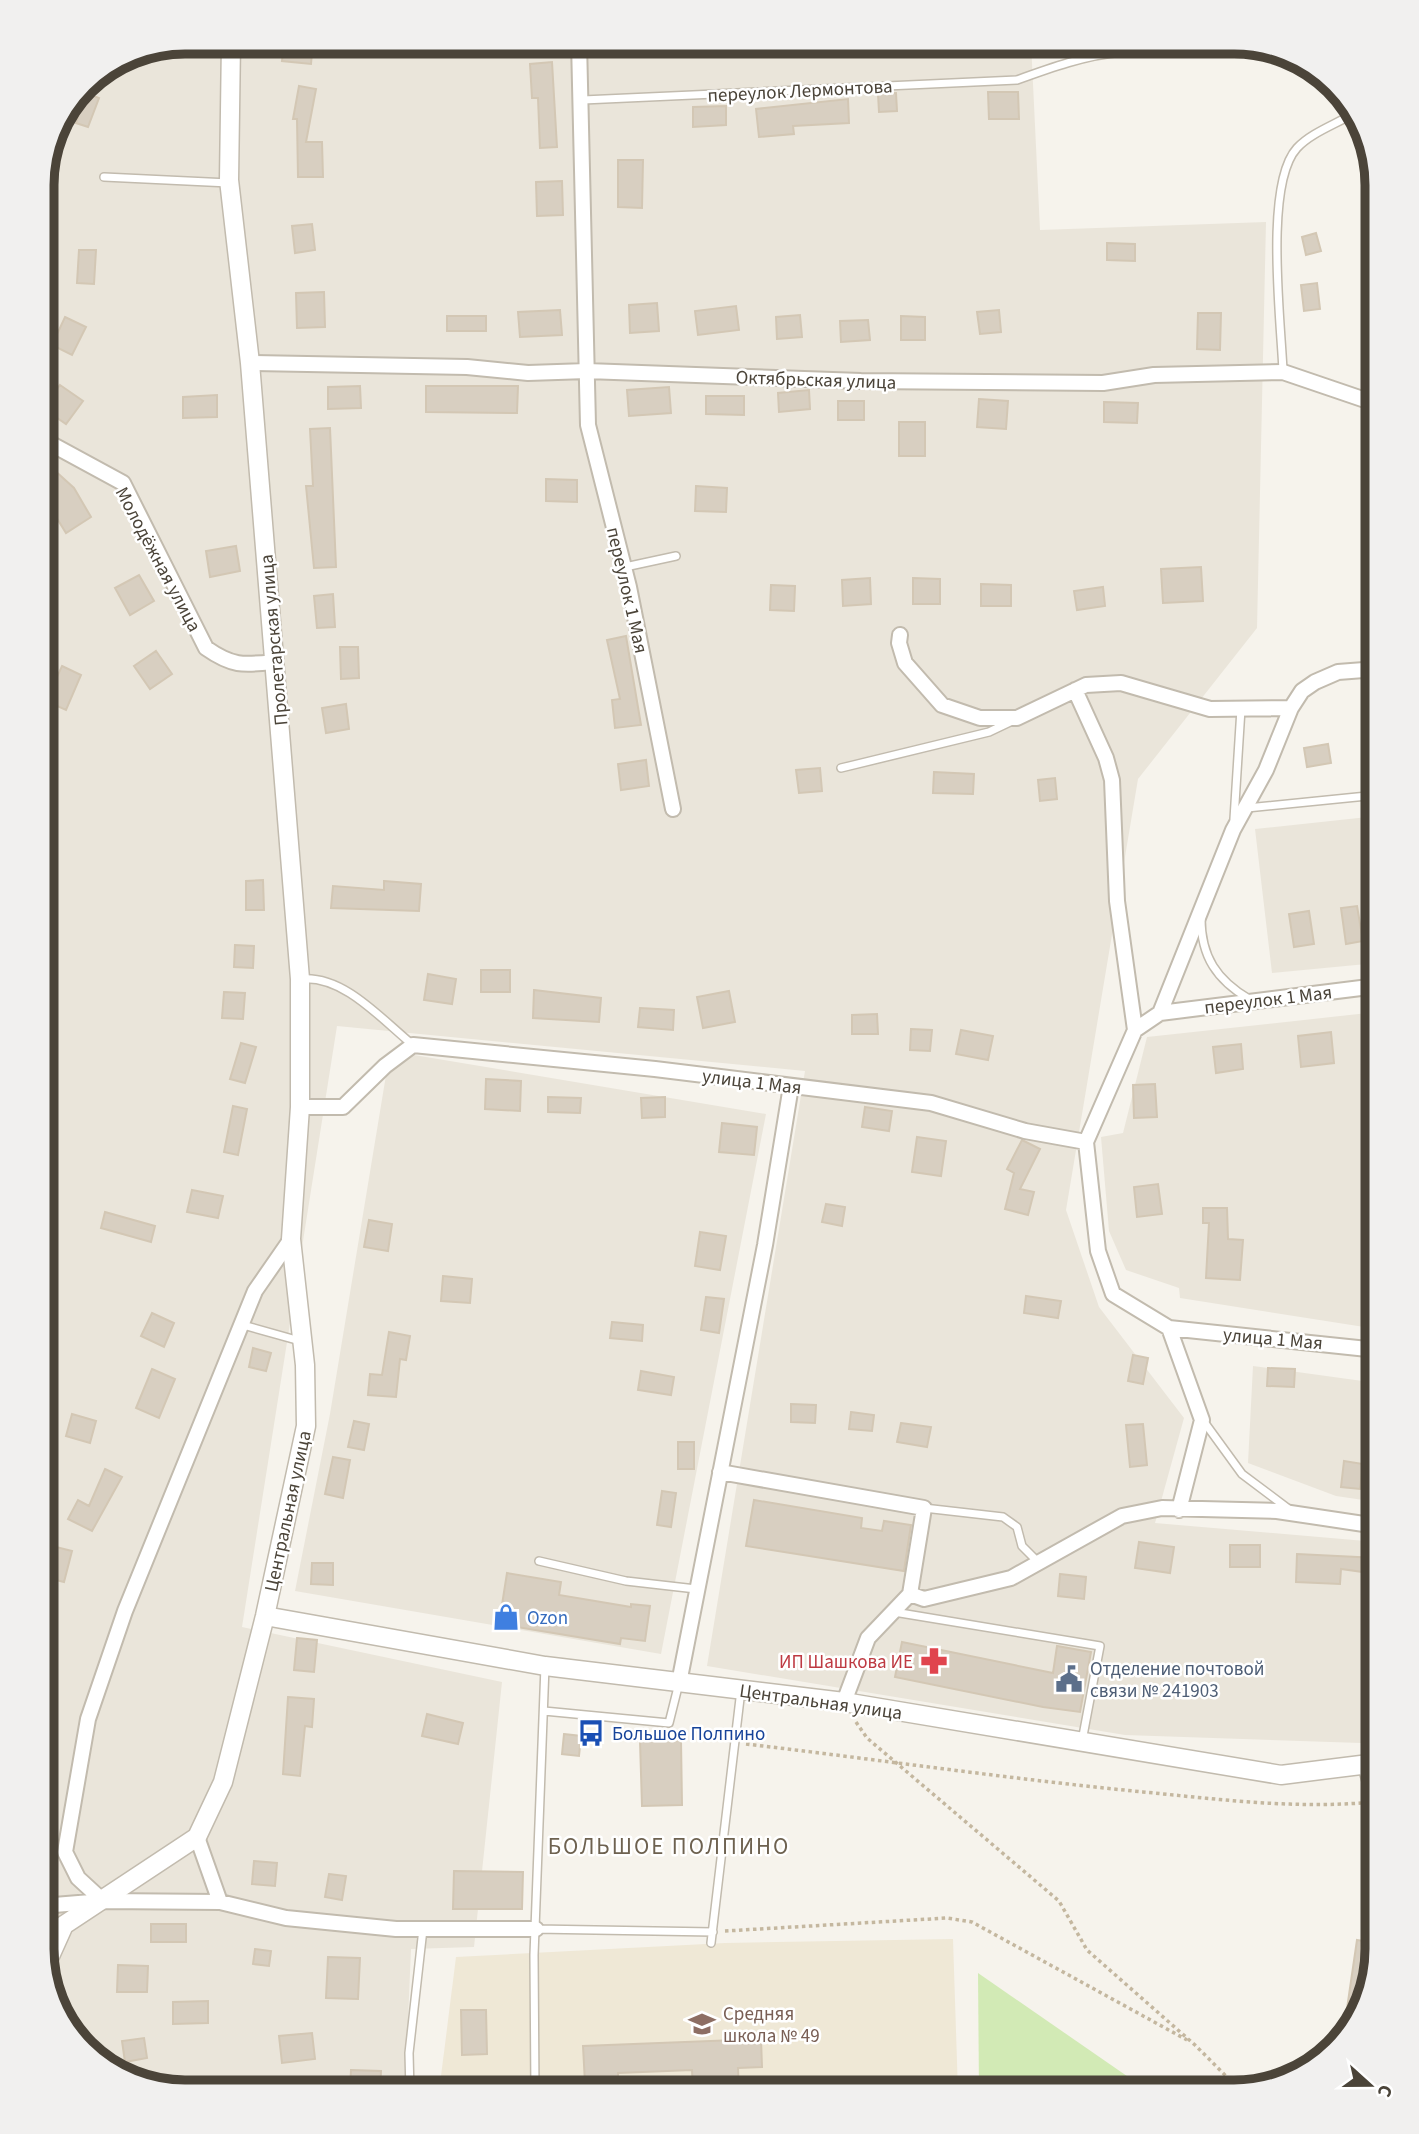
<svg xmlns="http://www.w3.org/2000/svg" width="1419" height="2134" font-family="'Source Sans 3',sans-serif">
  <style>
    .residential { fill: #eae5da }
    .education { fill: #efe8d6 }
    .green { fill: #d2eab5 }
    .building { fill: #d8cfc1; stroke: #d3c7b4; stroke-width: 2 }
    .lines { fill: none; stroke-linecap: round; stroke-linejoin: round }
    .service-casing { stroke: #c2bbae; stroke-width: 10 }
    .minor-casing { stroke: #c2bbae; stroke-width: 18 }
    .tertiary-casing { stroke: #c2bbae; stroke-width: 21 }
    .path { stroke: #c4b79f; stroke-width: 3.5; stroke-dasharray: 3.5 3.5; stroke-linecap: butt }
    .service { stroke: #fff; stroke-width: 7 }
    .minor { stroke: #fff; stroke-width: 14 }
    .tertiary { stroke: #fff; stroke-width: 18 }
    .labels { text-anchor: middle; stroke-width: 5; stroke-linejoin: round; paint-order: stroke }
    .street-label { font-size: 19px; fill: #4b4439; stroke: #fff }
    .shop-label { font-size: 19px; fill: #366cbe; stroke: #fff; text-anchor: start }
    .health-label { font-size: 19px; fill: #be3a42; stroke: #fff; text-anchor: end }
    .service-label { font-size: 19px; fill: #4e5e75; stroke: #fff; text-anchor: start }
    .transit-label { font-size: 19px; fill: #164399; stroke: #fff; text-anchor: start }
    .education-label { font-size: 19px; fill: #785e54; stroke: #fff; text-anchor: start }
    .quarter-label { font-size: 23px; letter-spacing: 2px; fill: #6e6250; stroke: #fff }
    .rim { fill: none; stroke: #4b4439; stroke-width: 9 }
  </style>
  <rect width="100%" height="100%" fill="#f6f3ec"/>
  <path class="residential" d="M185,42h846l9,188 226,-8 -9,406 -119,151 -72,431 33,97 85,111 -29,105 222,19v197l-16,4 -236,-8 -418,-69 98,-595 -468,-45 -95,601 260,55 -28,265 -63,2 -6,143h-229l-70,-24 -45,-48 -19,-71v-1773l11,-46 31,-46 47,-31z
    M1377,816v147l-105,10 -17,-144z
    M1377,1012v317l-197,-31 -1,-10 -53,-18 -17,-39 -8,-94 22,-4 24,-96z
    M390,1051l376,63 -105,540 -366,-63 35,-177z
    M1253,1366l124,17v119l-41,-6 -88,-33z"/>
  <path class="education" d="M953,1939l5,153h-519l17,-135 269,-14z"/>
  <path class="green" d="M978,1973l172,119h-171z"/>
  <path class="building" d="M284,42h29l-2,22 -29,-3z
    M552,62l5,85 -17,1 -2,-50h-6l-2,-34z
    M299,86l17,3 -10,53h16l1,35h-25l-1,-58h-4z
    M988,92h30l1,27h-30z
    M86,93l13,5 -11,29 -12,-4z
    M896,93l1,18 -18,1 -1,-18z
    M848,99l1,24 -56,3 1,8 -35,3 -3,-28z
    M726,106v19l-33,2v-20z
    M618,160h25l-1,48 -24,-1z
    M562,181l1,34 -26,1 -1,-34z
    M312,224l3,26 -20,3 -3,-27z
    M1316,233l5,18 -15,4 -4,-18z
    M1107,243l28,1v17l-28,-1z
    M79,250h17l-2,34 -17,-1z
    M1317,283l3,26 -16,2 -3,-26z
    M324,292l1,35 -28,1 -1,-35z
    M657,303l2,28 -29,2 -1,-28z
    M736,306l3,24 -41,5 -3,-24z
    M560,310l2,25 -42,2 -2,-25z
    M999,310l2,22 -21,2 -3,-22z
    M1198,313h23l-1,37 -23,-1z
    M800,315l2,22 -25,2 -1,-22z
    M447,316h39v15h-39z
    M901,316l24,1v23h-24z
    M65,317l21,10 -14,28 -20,-10z
    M868,320l2,20 -29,2 -1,-21z
    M60,385l23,16 -17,23 -23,-16z
    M360,386l1,22 -33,1v-22z
    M426,386h92l-1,27 -91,-1z
    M669,387l2,26 -42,3 -2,-26z
    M809,390l1,19 -31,3 -1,-19z
    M217,395v22l-34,1v-21z
    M706,396h38v19l-38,-1z
    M979,399l29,2 -2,28 -29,-2z
    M838,401h26v19h-26z
    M1104,402l34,1 -1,20 -33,-1z
    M899,422h26v34h-26z
    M330,428l6,139 -22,1 -8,-82h7l-3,-57z
    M42,459l32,29 17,29 -25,16 -24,-39z
    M546,479l31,1v22l-31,-1z
    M696,486l31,2 -1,24 -31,-1z
    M236,546l4,25 -30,6 -4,-26z
    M1201,567l2,34 -40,2 -2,-34z
    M139,575l15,26 -24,14 -15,-27z
    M870,578l1,26 -28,2 -1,-26z
    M913,578l27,1v25h-27z
    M981,584l30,1v21h-30z
    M771,585l24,1 -1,25 -24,-1z
    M1103,587l2,19 -28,4 -3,-19z
    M333,594l2,33 -18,1 -3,-32z
    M626,636l15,89 -26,3 -3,-28 8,-1 -13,-59z
    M340,647h18l1,31 -18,1z
    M156,651l16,23 -22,15 -16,-23z
    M62,666l19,9 -15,35 -20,-9z
    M346,704l3,25 -23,4 -4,-25z
    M1328,744l3,19 -24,4 -3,-19z
    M646,760l3,26 -28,4 -3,-26z
    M820,768l2,23 -23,2 -3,-23z
    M934,772l40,2 -1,20 -40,-1z
    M1055,778l2,21 -17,2 -2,-21z
    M263,880l1,30h-18v-29z
    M384,881l37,3 -2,27 -88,-3 2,-22 51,4z
    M1357,906l6,35 -17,3 -5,-36z
    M1309,911l5,33 -20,3 -5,-33z
    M235,945l19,1 -1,22 -19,-1z
    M481,970h29v22h-29z
    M428,974l28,5 -4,25 -28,-4z
    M534,990l67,8 -2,24 -66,-4z
    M729,991l6,31 -32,6 -6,-31z
    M224,992l21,1 -2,26 -21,-1z
    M640,1008l34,2 -1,20 -35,-3z
    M877,1014l1,20h-26v-19z
    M911,1029l21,1 -2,21 -20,-1z
    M961,1030l32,6 -5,24 -32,-6z
    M1331,1032l3,31 -33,4 -3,-31z
    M241,1043l15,4 -11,36 -15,-4z
    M1241,1044l2,25 -27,4 -3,-26z
    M486,1079l35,2 -1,30 -35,-2z
    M1155,1084l2,33 -23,1 -1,-33z
    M548,1097l33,1 -1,15 -32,-1z
    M665,1097v20l-23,1 -1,-20z
    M233,1106l14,3 -9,46 -14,-3z
    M865,1107l27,4 -3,20 -27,-4z
    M722,1123l35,4 -3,28 -35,-3z
    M917,1137l29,4 -5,35 -29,-4z
    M1022,1140l18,9 -20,40 14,3 -6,23 -23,-6 9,-36 -7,-4z
    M1158,1184l4,30 -25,3 -3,-30z
    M192,1190l31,6 -5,22 -31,-6z
    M826,1204l19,3 -3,19 -20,-4z
    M1203,1208h24l1,31 15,1 -3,40 -34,-2 3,-55h-6z
    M105,1212l50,14 -4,16 -50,-14z
    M369,1220l23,4 -4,27 -24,-4z
    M700,1232l26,4 -6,34 -25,-4z
    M443,1276l29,3 -2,24 -29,-2z
    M1026,1296l35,5 -3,17 -34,-5z
    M706,1297l18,2 -5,34 -18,-3z
    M152,1313l22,10 -10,24 -23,-11z
    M612,1322l31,3 -1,16 -32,-3z
    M389,1332l21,4 -4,24 -6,-1 -4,38 -28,-2 2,-21 12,1z
    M253,1348l18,5 -5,18 -17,-4z
    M1133,1355l15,3 -5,26 -15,-3z
    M1268,1368l27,1 -1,18 -27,-1z
    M152,1369l23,10 -16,39 -23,-10z
    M641,1371l33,6 -3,18 -33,-5z
    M791,1404l25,1 -1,18 -24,-1z
    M851,1412l23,3 -2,16 -23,-2z
    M72,1414l24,7 -6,22 -24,-7z
    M354,1421l15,3 -5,26 -16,-3z
    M901,1423l30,4 -4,20 -30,-5z
    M1143,1424l4,41 -17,2 -4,-42z
    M678,1442h16v27h-16z
    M333,1457l17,3 -7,38 -18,-4z
    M1344,1461l19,3 -3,25 -19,-2z
    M105,1469l17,8 -30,54 -24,-12 10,-19 11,6z
    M662,1491l14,2 -5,34 -14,-2z
    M754,1500l108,18 -1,10 21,3 2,-10 27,4 -7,46 -158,-25z
    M1139,1542l35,5 -4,26 -35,-5z
    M1230,1545h30v22h-30z
    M52,1546l20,5 -8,31 -20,-5z
    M1297,1554l80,4v16l-36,-5 -1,15 -44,-2z
    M312,1563h21v22l-22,-1z
    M507,1573l54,9 -2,13 72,12v-3l19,2 -5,35 -24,-3 -1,6 -121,-20z
    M1060,1574l26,3 -2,22 -26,-3z
    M297,1638l20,2 -3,32 -20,-2z
    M902,1642l151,31 4,-27 34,6 -11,60 -37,-5 -148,-30z
    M288,1697l26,2 -2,28 -7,-1 -5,50 -17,-2z
    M427,1714l36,9 -5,21 -36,-8z
    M564,1734l17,2 -2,20 -17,-2z
    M681,1740l1,65 -40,1 -2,-65z
    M254,1861l23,2 -2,23 -23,-2z
    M454,1871l69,1 -1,37h-69z
    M329,1874l17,2 -4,24 -17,-3z
    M151,1924h35v18h-35z
    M1357,1940l20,3v6l-19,72 -15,15z
    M255,1949l16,2 -2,15 -16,-2z
    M328,1957l32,1 -2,41 -32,-1z
    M118,1965l30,1 -1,26h-30z
    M208,2001v22l-35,1v-22z
    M461,2010h25l1,44 -25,1z
    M312,2033l3,26 -33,4 -3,-27z
    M144,2038l3,20 -22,4 -3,-21z
    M761,2039l1,28 -24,1 1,24h-46l-1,-22 -74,3v9l-33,1 -2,-37z
    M351,2070l30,1 -1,21h-30z"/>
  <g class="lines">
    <defs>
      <path id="service" d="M583,100l434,-20c33,-12 69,-25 105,-28 45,-4 90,4 135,-5
        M104,177l125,6
        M1283,371c-2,-49 -19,-187 14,-223 15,-16 40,-24 59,-36
        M625,567l51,-11
        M841,768l148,-36 21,-10
        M1247,808l130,-13
        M1234,819l7,-110
        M1201,918c0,39 16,62 48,81
        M301,979c43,-4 80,40 112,66
        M243,1325l57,16
        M1202,1419l40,55 48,36
        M924,1508l79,9 14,10 5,19 16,16
        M539,1561l87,20 70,8
        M894,1612l206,34 -18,95
        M544,1711l125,12 10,-40
        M1362,1767l15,54
        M536,1929l177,3
        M1377,1929l-6,-1 6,-57
        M711,1943l30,-253
        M410,2092l-1,-39 14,-124
        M535,2092l-1,-137 11,-289"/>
      <path id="minor" d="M579,42l9,383 41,162 44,222
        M250,363l217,4 61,6 59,-2 274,10 242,2 51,-8 129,-3 94,32
        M42,439l81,44 83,165c27,19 38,17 69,14
        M900,635l-1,8 6,20 37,42 38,13h37l69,-33 35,-2 89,26 81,-1
        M1075,690l31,68 6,22 5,121 18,129
        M1160,1013l217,-27
        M300,1107h43l42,-41 28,-21 242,24 276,34 94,28 61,11
        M1169,1328l208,22
        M720,1472l204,36 -14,86 -42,44 -24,64
        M1179,1510l23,-90 -33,-92 -56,-34 -15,-43 -12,-109 49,-112 25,-17 73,-183 33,-60 25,-62 11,-17 13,-9 23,-10 39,-3
        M910,1594l14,5 87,-21 111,-62 40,-8 115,3 100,15
        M679,1683l86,-438 26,-159
        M197,1837l23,65
        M103,1901l-25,-23 -13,-26 23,-133 37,-108 130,-320 36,-52
        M42,1906l61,-5 117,1 66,16 110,11h140"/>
      <path id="tertiary" d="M265,1616l280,50 299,36 437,73 96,-12
        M46,1965l18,-40 133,-88 26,-55 42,-166 41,-190 -1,-61 -14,-126 9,-132v-128l-50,-616 -21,-183 2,-138"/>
    </defs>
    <use href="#service" class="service-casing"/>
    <use href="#minor" class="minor-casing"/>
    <use href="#tertiary" class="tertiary-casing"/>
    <path class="path" d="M856,1722l11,16 192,163 28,49 108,95 45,45
      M746,1744c136,16 271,36 408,49 69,7 138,15 207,10
      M725,1931l222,-13 25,4 215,118"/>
    <use href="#service" class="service"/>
    <use href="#minor" class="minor"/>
    <use href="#tertiary" class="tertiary"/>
  </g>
  <defs>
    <symbol id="shop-bare" viewBox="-9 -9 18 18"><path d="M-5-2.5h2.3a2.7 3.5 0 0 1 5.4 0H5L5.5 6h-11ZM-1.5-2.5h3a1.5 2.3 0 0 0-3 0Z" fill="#3f7fe0" stroke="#fff" stroke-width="2.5" paint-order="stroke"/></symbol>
    <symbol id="pharmacy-bare" viewBox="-9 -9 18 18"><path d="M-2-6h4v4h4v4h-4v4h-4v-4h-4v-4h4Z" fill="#e0444e" stroke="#fff" stroke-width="2.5" paint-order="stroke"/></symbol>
    <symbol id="civic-bare" viewBox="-9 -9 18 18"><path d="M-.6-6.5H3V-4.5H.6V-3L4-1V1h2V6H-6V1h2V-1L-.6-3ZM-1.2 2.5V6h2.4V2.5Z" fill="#5c6f8a" stroke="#fff" stroke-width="2.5" paint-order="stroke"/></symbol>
    <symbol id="bus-bare" viewBox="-9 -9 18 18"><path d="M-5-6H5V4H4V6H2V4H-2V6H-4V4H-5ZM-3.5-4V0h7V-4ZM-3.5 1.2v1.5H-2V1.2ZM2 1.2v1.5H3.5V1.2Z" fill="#1a4fb4" stroke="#fff" stroke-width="2.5" paint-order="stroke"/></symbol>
    <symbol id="school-bare" viewBox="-9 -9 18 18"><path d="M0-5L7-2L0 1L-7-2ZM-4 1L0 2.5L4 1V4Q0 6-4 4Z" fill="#8d6e63" stroke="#fff" stroke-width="2.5" paint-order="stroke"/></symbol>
  </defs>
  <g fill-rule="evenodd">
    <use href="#shop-bare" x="487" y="1598" width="38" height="38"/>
    <use href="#pharmacy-bare" x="915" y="1642" width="38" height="38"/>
    <use href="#civic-bare" x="1050" y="1660" width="38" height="38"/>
    <use href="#bus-bare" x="572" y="1714" width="38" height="38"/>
    <use href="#school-bare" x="683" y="2005" width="38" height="38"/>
  </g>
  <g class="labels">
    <g class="street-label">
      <text transform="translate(800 90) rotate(-3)" y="7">переулок Лермонтова</text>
      <text transform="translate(816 379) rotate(2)" y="7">Октябрьская улица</text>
      <text transform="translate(159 559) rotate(62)" y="7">Молодёжная улица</text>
      <text transform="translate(628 590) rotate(77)" y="7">переулок 1 Мая</text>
      <text transform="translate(273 640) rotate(-95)" y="7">Пролетарская улица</text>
      <text transform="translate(1268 999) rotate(-7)" y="7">переулок 1 Мая</text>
      <text transform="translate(752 1081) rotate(7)" y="7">улица 1 Мая</text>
      <text transform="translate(1273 1338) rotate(5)" y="7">улица 1 Мая</text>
      <text transform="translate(287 1511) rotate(-78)" y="7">Центральная улица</text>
      <text transform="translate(821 1701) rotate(8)" y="7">Центральная улица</text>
    </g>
    <g class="shop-label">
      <text x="527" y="1624">Ozon</text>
    </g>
    <g class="health-label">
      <text x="913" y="1668">ИП Шашкова ИЕ</text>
    </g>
    <g class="service-label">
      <text x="1090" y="1675">Отделение почтовой<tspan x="1090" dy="22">связи № 241903</tspan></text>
    </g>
    <g class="transit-label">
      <text x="612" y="1740">Большое Полпино</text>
    </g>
    <g class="education-label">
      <text x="723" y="2020">Средняя<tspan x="723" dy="22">школа № 49</tspan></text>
    </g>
    <g class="quarter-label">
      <text x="669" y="1854">БОЛЬШОЕ ПОЛПИНО</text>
    </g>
  </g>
  <path d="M0 0H1419V2134H0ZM185 54H1234A131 131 0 0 1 1365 185V1949A131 131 0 0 1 1234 2080H185A131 131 0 0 1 54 1949V185A131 131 0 0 1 185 54Z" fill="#f1f0ef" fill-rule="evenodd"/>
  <path class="rim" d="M185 54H1234A131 131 0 0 1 1365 185V1949A131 131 0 0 1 1234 2080H185A131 131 0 0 1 54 1949V185A131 131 0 0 1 185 54Z"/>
  <g transform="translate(1370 2085) rotate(111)" stroke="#ffffff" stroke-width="5" paint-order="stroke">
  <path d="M0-5L12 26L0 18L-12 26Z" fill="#4b4439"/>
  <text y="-10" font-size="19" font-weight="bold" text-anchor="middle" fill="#4b4439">С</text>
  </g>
</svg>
